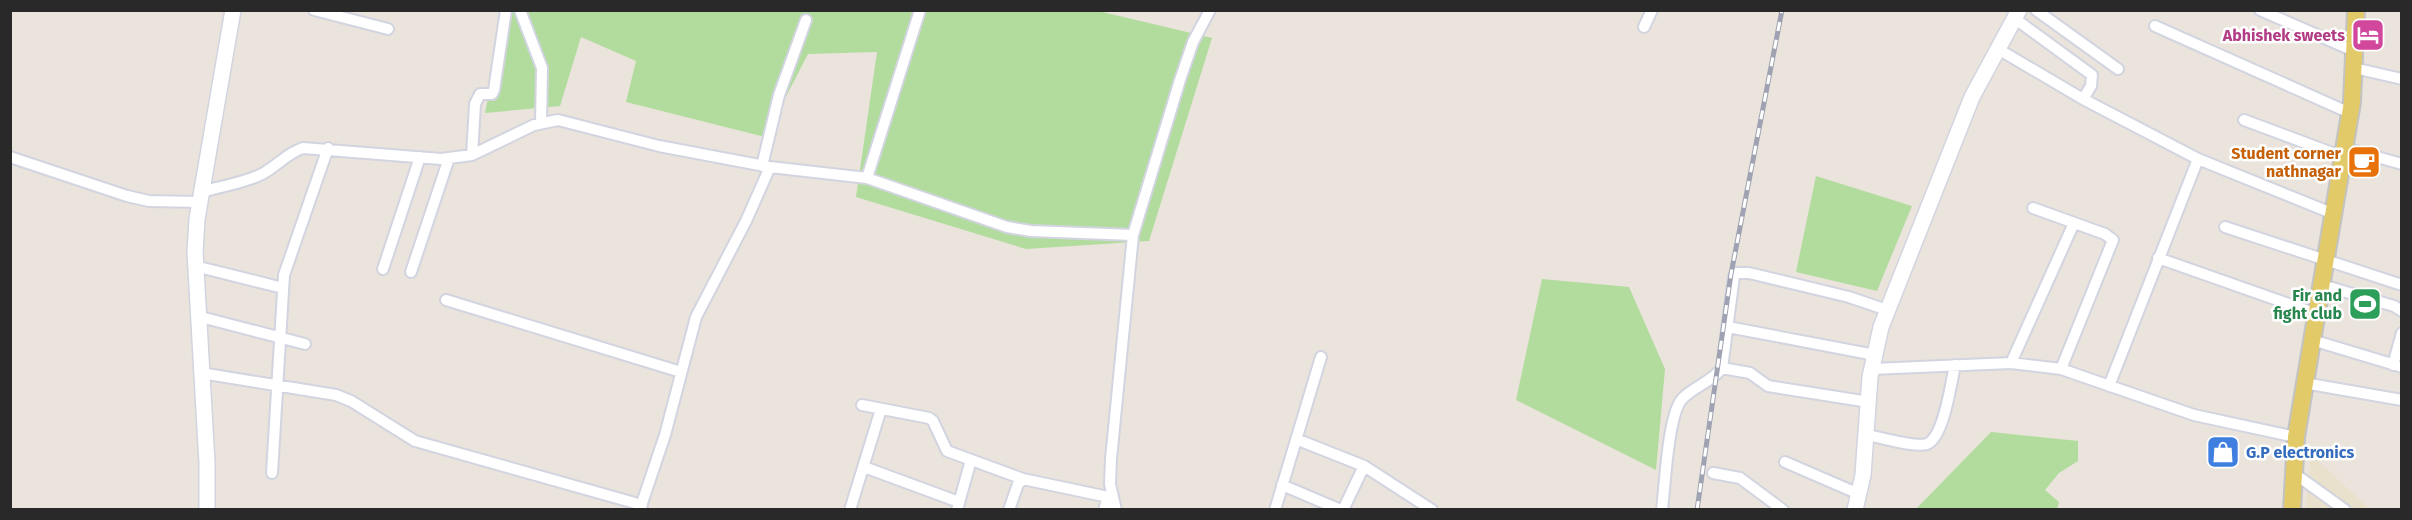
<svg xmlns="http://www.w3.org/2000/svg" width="2412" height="520" font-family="'Fira Sans',sans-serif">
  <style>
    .education { fill: #eae1cd }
    .green { fill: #b1dc9d }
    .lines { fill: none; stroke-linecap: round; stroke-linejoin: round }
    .street-casing { stroke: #d2d4e0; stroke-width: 14 }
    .secondary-casing { stroke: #d2d4e0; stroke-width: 18 }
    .primary-casing { stroke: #c3c3c3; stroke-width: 20 }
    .street { stroke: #fff; stroke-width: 10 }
    .secondary { stroke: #fff; stroke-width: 15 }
    .primary { stroke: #e3ca68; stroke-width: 16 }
    .rail-casing { stroke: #9fa2b2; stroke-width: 5 }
    .rail { stroke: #fff; stroke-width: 3; stroke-dasharray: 9; stroke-linecap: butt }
    .labels { text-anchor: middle; stroke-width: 5; stroke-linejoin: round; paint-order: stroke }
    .hotel-label { font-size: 16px; font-weight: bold; fill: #b23c85; stroke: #fff; text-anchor: end }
    .food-label { font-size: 16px; font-weight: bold; fill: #c56008; stroke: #fff; text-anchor: end }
    .leisure-label { font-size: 16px; font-weight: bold; fill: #27864d; stroke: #fff; text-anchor: end }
    .shop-label { font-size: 16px; font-weight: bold; fill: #366cbe; stroke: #fff; text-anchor: start }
  </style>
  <rect width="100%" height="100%" fill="#eae4dc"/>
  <path class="education" d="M2311,455l59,54 -65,1z"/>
  <path class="green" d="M1094,10l118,28 -63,203 -123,8 -170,-52 21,-145 -69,2 -43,83 -139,-35 10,-41 -55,-24 -21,69 -75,7 21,-102z
    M1816,176l96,30 -35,85 -81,-19z
    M1542,279l87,8 36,82 -9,101 -140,-70z
    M1991,432l87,9v20l-19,12 -14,17 14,12 -2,7h-141z"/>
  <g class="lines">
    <defs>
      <path id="street" d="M314,10l74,19
        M520,10l22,58 -1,55
        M2036,10l82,59
        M2260,10l94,41
        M2014,18l78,57 -1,11 -8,13
        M2155,26l195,87
        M1644,27l8,-17
        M1998,49l85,50 115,60 136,55
        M2354,68l48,11
        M2244,120l99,37
        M2345,148l57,16
        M472,155l3,-51 5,-10h12l2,-4 12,-80
        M10,157l117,39 22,5 51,1
        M762,166l17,-71 27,-75
        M867,178l53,-168
        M202,192c20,-6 42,-9 60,-18 15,-8 25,-21 41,-26l138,11 31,-4 62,-30 24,-5 101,26 111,21 97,11 140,49 24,4 102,4
        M2033,208l72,26 8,6 -52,129
        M2225,227l177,58
        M2158,258l159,56
        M195,266l88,22
        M383,269l37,-112
        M411,272l38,-114
        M2322,285l72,21 8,5
        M446,300l235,72
        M197,316l108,28
        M1728,327l147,28
        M2312,340l90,27
        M2011,363l63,-140
        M2393,365l9,-32
        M1722,368l28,5 18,13 101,16
        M1872,369l139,-6 50,6 133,46 102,22
        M201,373l135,22 15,6 64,40 227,64
        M2304,383l98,17
        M2109,386l89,-227
        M862,405l67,13 4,3 14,30 76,28
        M1866,435c15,2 48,13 61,9 17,-7 24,-61 28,-79
        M1296,439l68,27 68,44
        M1785,462l74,32
        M864,467l95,35
        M272,473l12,-198 44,-127
        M1713,473l27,5 43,32
        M2295,474l50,36
        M1282,485l59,25
        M640,509l25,-74 31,-118 50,-96 24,-54
        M850,510l31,-101
        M957,510l14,-50
        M1009,510l9,-26 5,-5 90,19
        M1104,510l4,-13
        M1116,510l-6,-26 1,-25 22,-224 47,-155 13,-38 17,-32
        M1275,510l46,-153
        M1343,510l21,-44
        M1662,510c3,-25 6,-95 20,-111 12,-13 30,-17 40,-31l12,-92 3,-3h12l100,24 38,13"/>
      <path id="secondary" d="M207,510v-47l-12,-211 2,-33 36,-209
        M1855,510l8,-35 7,-98 11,-50 91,-230 47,-87"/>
      <path id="primary" d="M2292,510l4,-73 56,-335 4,-92"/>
    </defs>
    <use href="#street" class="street-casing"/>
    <use href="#secondary" class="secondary-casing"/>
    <use href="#primary" class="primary-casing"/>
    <use href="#street" class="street"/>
    <use href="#secondary" class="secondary"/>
    <use href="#primary" class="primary"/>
    <defs>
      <path id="rail" d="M1697,510l34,-236 51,-264"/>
    </defs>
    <use href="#rail" class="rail-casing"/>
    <use href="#rail" class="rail"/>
  </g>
  <defs>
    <symbol id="hotel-square" viewBox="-11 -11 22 22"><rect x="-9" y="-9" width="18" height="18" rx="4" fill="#d1479c" stroke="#fff"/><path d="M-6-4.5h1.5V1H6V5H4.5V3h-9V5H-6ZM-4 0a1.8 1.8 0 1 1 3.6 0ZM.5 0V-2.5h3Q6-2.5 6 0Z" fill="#fff"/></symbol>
    <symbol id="cafe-square" viewBox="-11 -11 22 22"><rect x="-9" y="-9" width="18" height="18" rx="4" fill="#e8710a" stroke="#fff"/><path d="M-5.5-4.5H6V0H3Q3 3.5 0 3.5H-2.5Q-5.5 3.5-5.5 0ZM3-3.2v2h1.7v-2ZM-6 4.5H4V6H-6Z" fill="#fff"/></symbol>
    <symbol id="stadium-square" viewBox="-11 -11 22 22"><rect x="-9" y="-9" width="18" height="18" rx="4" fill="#2e9e5b" stroke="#fff"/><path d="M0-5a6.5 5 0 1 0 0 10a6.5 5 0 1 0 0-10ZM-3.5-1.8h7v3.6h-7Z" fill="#fff"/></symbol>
    <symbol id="shop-square" viewBox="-11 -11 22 22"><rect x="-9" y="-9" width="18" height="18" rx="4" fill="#3f7fe0" stroke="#fff"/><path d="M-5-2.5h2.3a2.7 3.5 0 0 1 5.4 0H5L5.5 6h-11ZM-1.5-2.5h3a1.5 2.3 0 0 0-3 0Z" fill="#fff"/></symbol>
  </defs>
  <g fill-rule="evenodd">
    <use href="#hotel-square" x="2349" y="16" width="38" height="38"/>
    <use href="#cafe-square" x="2345" y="143" width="38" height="38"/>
    <use href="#stadium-square" x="2346" y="285" width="38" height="38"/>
    <use href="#shop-square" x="2204" y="433" width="38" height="38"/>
  </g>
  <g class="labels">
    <g class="hotel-label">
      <text x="2345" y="41">Abhishek sweets</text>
    </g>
    <g class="food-label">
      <text x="2341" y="159">Student corner<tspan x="2341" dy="18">nathnagar</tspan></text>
    </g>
    <g class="leisure-label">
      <text x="2342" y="301">Fir and<tspan x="2342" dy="18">fight club</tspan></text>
    </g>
    <g class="shop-label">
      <text x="2246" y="458">G.P electronics</text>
    </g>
  </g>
  <rect width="2412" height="520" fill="none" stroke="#292929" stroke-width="24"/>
</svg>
